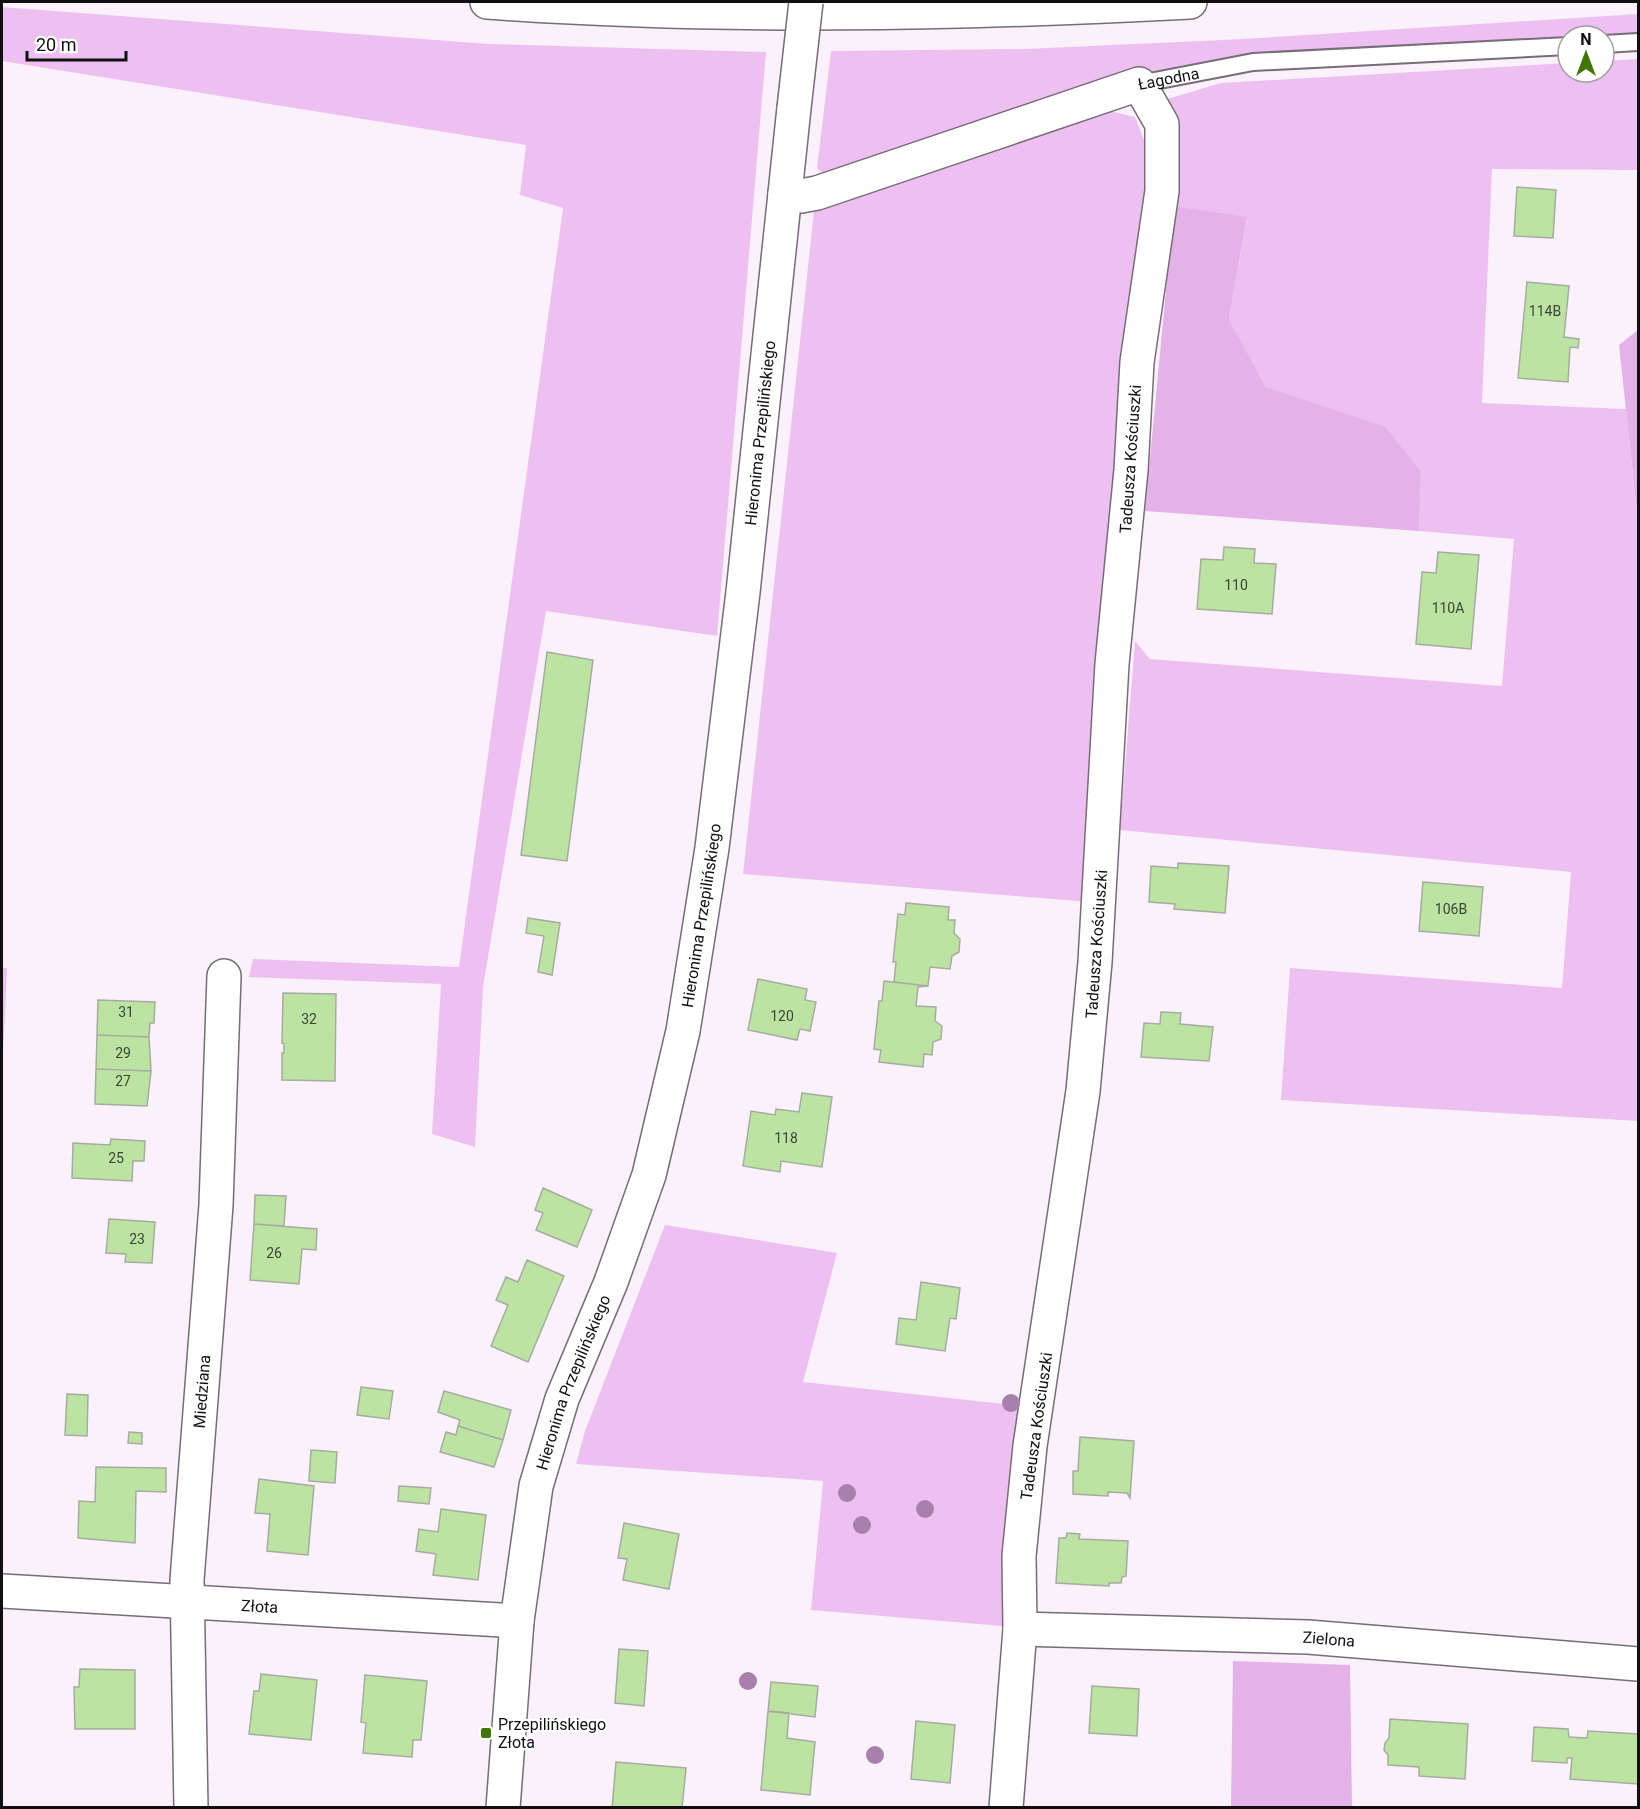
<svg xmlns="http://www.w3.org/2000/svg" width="1640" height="1809" font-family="Roboto,sans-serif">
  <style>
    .green { fill: #eec0f2 }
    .forest { fill: #e5b1e9 }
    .building { fill: #bce3a2; stroke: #a6aca1; stroke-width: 1.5 }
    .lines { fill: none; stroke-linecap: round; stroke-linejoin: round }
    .lane-casing { stroke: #766d76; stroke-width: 20 }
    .street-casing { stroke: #766d76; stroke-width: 36 }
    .secondary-casing { stroke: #766d76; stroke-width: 36 }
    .highway-casing { stroke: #766d76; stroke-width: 36 }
    .lane { stroke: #fff; stroke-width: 16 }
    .street { stroke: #fff; stroke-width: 33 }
    .secondary { stroke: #fff; stroke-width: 33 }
    .highway { stroke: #fff; stroke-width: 33 }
    .secondary-bridge-casing { stroke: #766d76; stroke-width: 36; stroke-linecap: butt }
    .secondary-bridge { stroke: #fff; stroke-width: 33 }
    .tree { fill: #a781ab }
    .poi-dot { fill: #417500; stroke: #fff; stroke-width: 2 }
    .labels { text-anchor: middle; stroke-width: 4.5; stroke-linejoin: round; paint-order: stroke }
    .number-label { font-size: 14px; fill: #3c4437 }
    .street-label { font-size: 16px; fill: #120f13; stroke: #fff }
    .poi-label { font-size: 16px; fill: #120f13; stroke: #fff; text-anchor: start }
  </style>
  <rect width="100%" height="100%" fill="#fbf1fb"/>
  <path class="green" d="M2,7l487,37 277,8 -49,584 -171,-25 -63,376 -8,160 -43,-13 9,-150 -192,-7 4,-18 206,8 104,-759 -43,-13 6,-50 -524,-84z
    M1638,14v21l-70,1v3l-333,18 -128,22 -283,96 -7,-7 14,-117 194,-2 219,-10z
    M1638,59v111l-146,-1 -10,234 144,6 12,113v599l-357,-21 9,-132 272,20 9,-116 -451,-42 15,-189 15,18 352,27 12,-147 -95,-8 2,-60 -36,-43 -119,-41 -37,-68 18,-101 -73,-12v-94l-10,-12 57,-17 347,-20v9h36v-11z
    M1097,108l38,9 15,39 -60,746 -347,-28 71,-663z
    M2,968h5l-5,109z
    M665,1225l172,28 -34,129 219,24 -20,220 -191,-16 12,-129 -247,-17 9,-33z"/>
  <path class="forest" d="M1174,206l73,11 -18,102 37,68 119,40 36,44 -2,60 -274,-20z
    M1638,330v192l-19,-177z
    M1233,1661l117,4 2,142h-121z"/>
  <path class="building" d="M1517,187l39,3 -3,48 -39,-2z
    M1527,282l42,4 -5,51 15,2 -1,9 -8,-1 -2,35 -50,-4z
    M1224,547l31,2 -1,14 22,1 -4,50 -75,-5 4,-50 22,1z
    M1438,552l41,3 -8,94 -55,-5 6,-72 14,1z
    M547,652l46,8 -26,201 -46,-6z
    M1178,863l51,3 -4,47 -51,-4 1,-5 -26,-2 2,-36 27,2z
    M1423,882l60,5 -4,49 -60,-5z
    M906,903l43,4 -1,13h7l-1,13 6,6 -1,13 -7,4 -2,13 -20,-2 -2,19 -34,-4 2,-20h-3l5,-48 7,1z
    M528,918l32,5 -8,52 -14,-3 6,-36 -18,-3z
    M758,979l49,10 -2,11 11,2 -6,29 -10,-2 -3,11 -49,-10z
    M884,981l44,5 -10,1 -2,19 20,1 -1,14 7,5 -1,13 -8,3 -1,13 -8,-1 -1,13 -44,-5 2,-12 -7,-1 5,-48h3z
    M283,993l53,1 -1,87 -53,-1v-27h2v-9l-2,-1z
    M98,1000l57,2 -1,21h-4l-1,14 -52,-2z
    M1161,1012l20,1 -1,11 33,3 -4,34 -68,-4 3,-34 16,1z
    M97,1035l52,2 2,34 -55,-2z
    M96,1069l55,2 -4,35 -52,-2z
    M802,1093l30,4 -10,70 -41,-6 -1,11 -37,-6 8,-55 24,4 1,-6 23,3z
    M111,1139l34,2 -1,20h-11l-1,20 -60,-3 1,-35 37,2z
    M543,1188l49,22 -15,37 -41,-17 7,-17 -8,-3z
    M255,1195l31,1 -2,30 -30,-2z
    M109,1219l46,3 -3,41 -27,-1 1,-8 -20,-1z
    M254,1224l63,5 -1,21 -14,-1 -3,35 -49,-4z
    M527,1260l37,16 -36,86 -37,-16 17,-41 -12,-5 10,-23 12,5z
    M921,1282l39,6 -4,31 -6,-1 -5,33 -49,-7 3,-26 17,2z
    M361,1387l32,4 -4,28 -32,-4z
    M444,1391l67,19 -8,30 -45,-14 2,-6 -22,-8z
    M67,1394l21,1 -1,41 -22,-1z
    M458,1426l45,14 -9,27 -54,-15 6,-20 10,3z
    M129,1432l13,1v11l-14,-1z
    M1080,1437l54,4 -4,57 -3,-5 -19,-1v4l-35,-2v-23h5z
    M311,1450l26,2 -2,31 -26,-2z
    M96,1467l70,1v24l-30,-1 -1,52 -57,-5 1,-37 16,1z
    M259,1479l55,7 -6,69 -41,-4 3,-37 -15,-1z
    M399,1486l32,2 -2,16 -31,-3z
    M441,1509l45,6 -8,65 -45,-5 3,-21 -20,-3 3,-22 19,3z
    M624,1523l55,11 -10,55 -46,-9 4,-21 -9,-1z
    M1067,1533l13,1 -1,5 49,2 -2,35 -4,1 -1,6h-12v3l-53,-3 3,-45h7z
    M619,1649l29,2 -4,55 -29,-3z
    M80,1669l55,1v59h-60l-1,-42h5z
    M261,1674l56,6 -6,60 -62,-6 5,-43h5z
    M365,1675l62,6 -6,59h-8l-1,17 -49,-4 3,-30 -5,-1z
    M771,1682l47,4 -3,31 -47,-6z
    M1092,1686l47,3 -2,47 -48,-3z
    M768,1711l21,2 -2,25 28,4 -5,53 -49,-5z
    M1390,1719l78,5 -3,55 -46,-3v-9l-31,-2v-10l-4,-5 1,-7 4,-5z
    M916,1721l39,4 -5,58 -39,-4z
    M1534,1727l34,2 1,8 18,1 1,-7 50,3v50l-68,-5 2,-21h-5v5l-35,-2z
    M616,1762l70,6 -4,40h-70z"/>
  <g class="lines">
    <defs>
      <g id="lane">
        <path d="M1604,44l34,-2"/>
        <path id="s1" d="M1139,84l114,-22 315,-16"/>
      </g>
      <g id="street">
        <path d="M785,194l16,2 16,-3 322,-109 23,40v67l-25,171 -6,108 -19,194 -17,298 -12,129 -53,355 -11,110 1,73 -14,179"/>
        <path id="s2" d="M2,1591l515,30"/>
        <path id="s3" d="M1020,1629l288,8 330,27"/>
        <path id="s4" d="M191,1808l-4,-228 29,-375 8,-229"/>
      </g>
      <g id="secondary">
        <path id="s5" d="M503,1808l14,-187 19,-135 26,-87 49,-117 38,-107 34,-144 29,-183 31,-256 51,-484"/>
      </g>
      <path id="highway" d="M487,2c234,17 469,12 703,0"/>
    </defs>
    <use href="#lane" class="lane-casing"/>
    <use href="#street" class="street-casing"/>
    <use href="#secondary" class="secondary-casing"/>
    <use href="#highway" class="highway-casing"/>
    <use href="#lane" class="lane"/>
    <use href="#street" class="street"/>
    <use href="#secondary" class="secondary"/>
    <use href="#highway" class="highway"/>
    <defs>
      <path id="secondary-bridge" d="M794,108l12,-106"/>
    </defs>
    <use href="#secondary-bridge" class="secondary-bridge-casing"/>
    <use href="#secondary-bridge" class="secondary-bridge"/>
  </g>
  <g class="tree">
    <circle cx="1011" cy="1403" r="9"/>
    <circle cx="847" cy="1493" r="9"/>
    <circle cx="925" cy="1509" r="9"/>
    <circle cx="862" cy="1525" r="9"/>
    <circle cx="748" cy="1681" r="9"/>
    <circle cx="875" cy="1755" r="9"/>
  </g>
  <rect class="poi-dot" x="480" y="1727" width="12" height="12" rx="3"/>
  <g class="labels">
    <g class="number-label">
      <text x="1545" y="316">114B</text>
      <text x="1236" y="590">110</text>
      <text x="1448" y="613">110A</text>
      <text x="1451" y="914">106B</text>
      <text x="126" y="1017">31</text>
      <text x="782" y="1021">120</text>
      <text x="309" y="1024">32</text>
      <text x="123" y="1058">29</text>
      <text x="123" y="1086">27</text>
      <text x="786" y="1143">118</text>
      <text x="116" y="1163">25</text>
      <text x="137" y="1244">23</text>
      <text x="274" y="1258">26</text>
    </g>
    <g class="street-label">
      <text dy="6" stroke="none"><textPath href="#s1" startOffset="30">Łagodna</textPath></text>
      <text dy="6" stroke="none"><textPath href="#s5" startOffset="1406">Hieronima Przepilińskiego</textPath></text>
      <text transform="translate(1130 459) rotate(-86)" y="6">Tadeusza Kościuszki</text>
      <text dy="6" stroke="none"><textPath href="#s5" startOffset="920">Hieronima Przepilińskiego</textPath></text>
      <text transform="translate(1096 944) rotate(-86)" y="6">Tadeusza Kościuszki</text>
      <text dy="6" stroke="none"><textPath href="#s5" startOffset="434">Hieronima Przepilińskiego</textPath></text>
      <text dy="6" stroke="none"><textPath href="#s4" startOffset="417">Miedziana</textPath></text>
      <text transform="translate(1036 1426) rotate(-82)" y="6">Tadeusza Kościuszki</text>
      <text dy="6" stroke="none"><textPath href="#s2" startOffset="258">Złota</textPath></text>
      <text dy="6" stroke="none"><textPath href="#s3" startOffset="309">Zielona</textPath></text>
    </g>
    <g class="poi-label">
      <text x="498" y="1730">Przepilińskiego<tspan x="498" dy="18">Złota</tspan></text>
    </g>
  </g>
  <rect width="1640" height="1809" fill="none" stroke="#120f13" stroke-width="6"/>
  <g transform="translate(1586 54)"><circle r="28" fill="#ffffff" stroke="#a09fa1" stroke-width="1.5"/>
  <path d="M0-4.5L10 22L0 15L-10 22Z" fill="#417500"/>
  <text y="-9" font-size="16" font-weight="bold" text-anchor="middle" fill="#120f13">N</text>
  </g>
  <path d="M27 51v9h99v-9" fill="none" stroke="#120f13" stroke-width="3"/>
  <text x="36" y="51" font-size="18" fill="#120f13" stroke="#ffffff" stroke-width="4.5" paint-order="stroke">20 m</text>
</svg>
